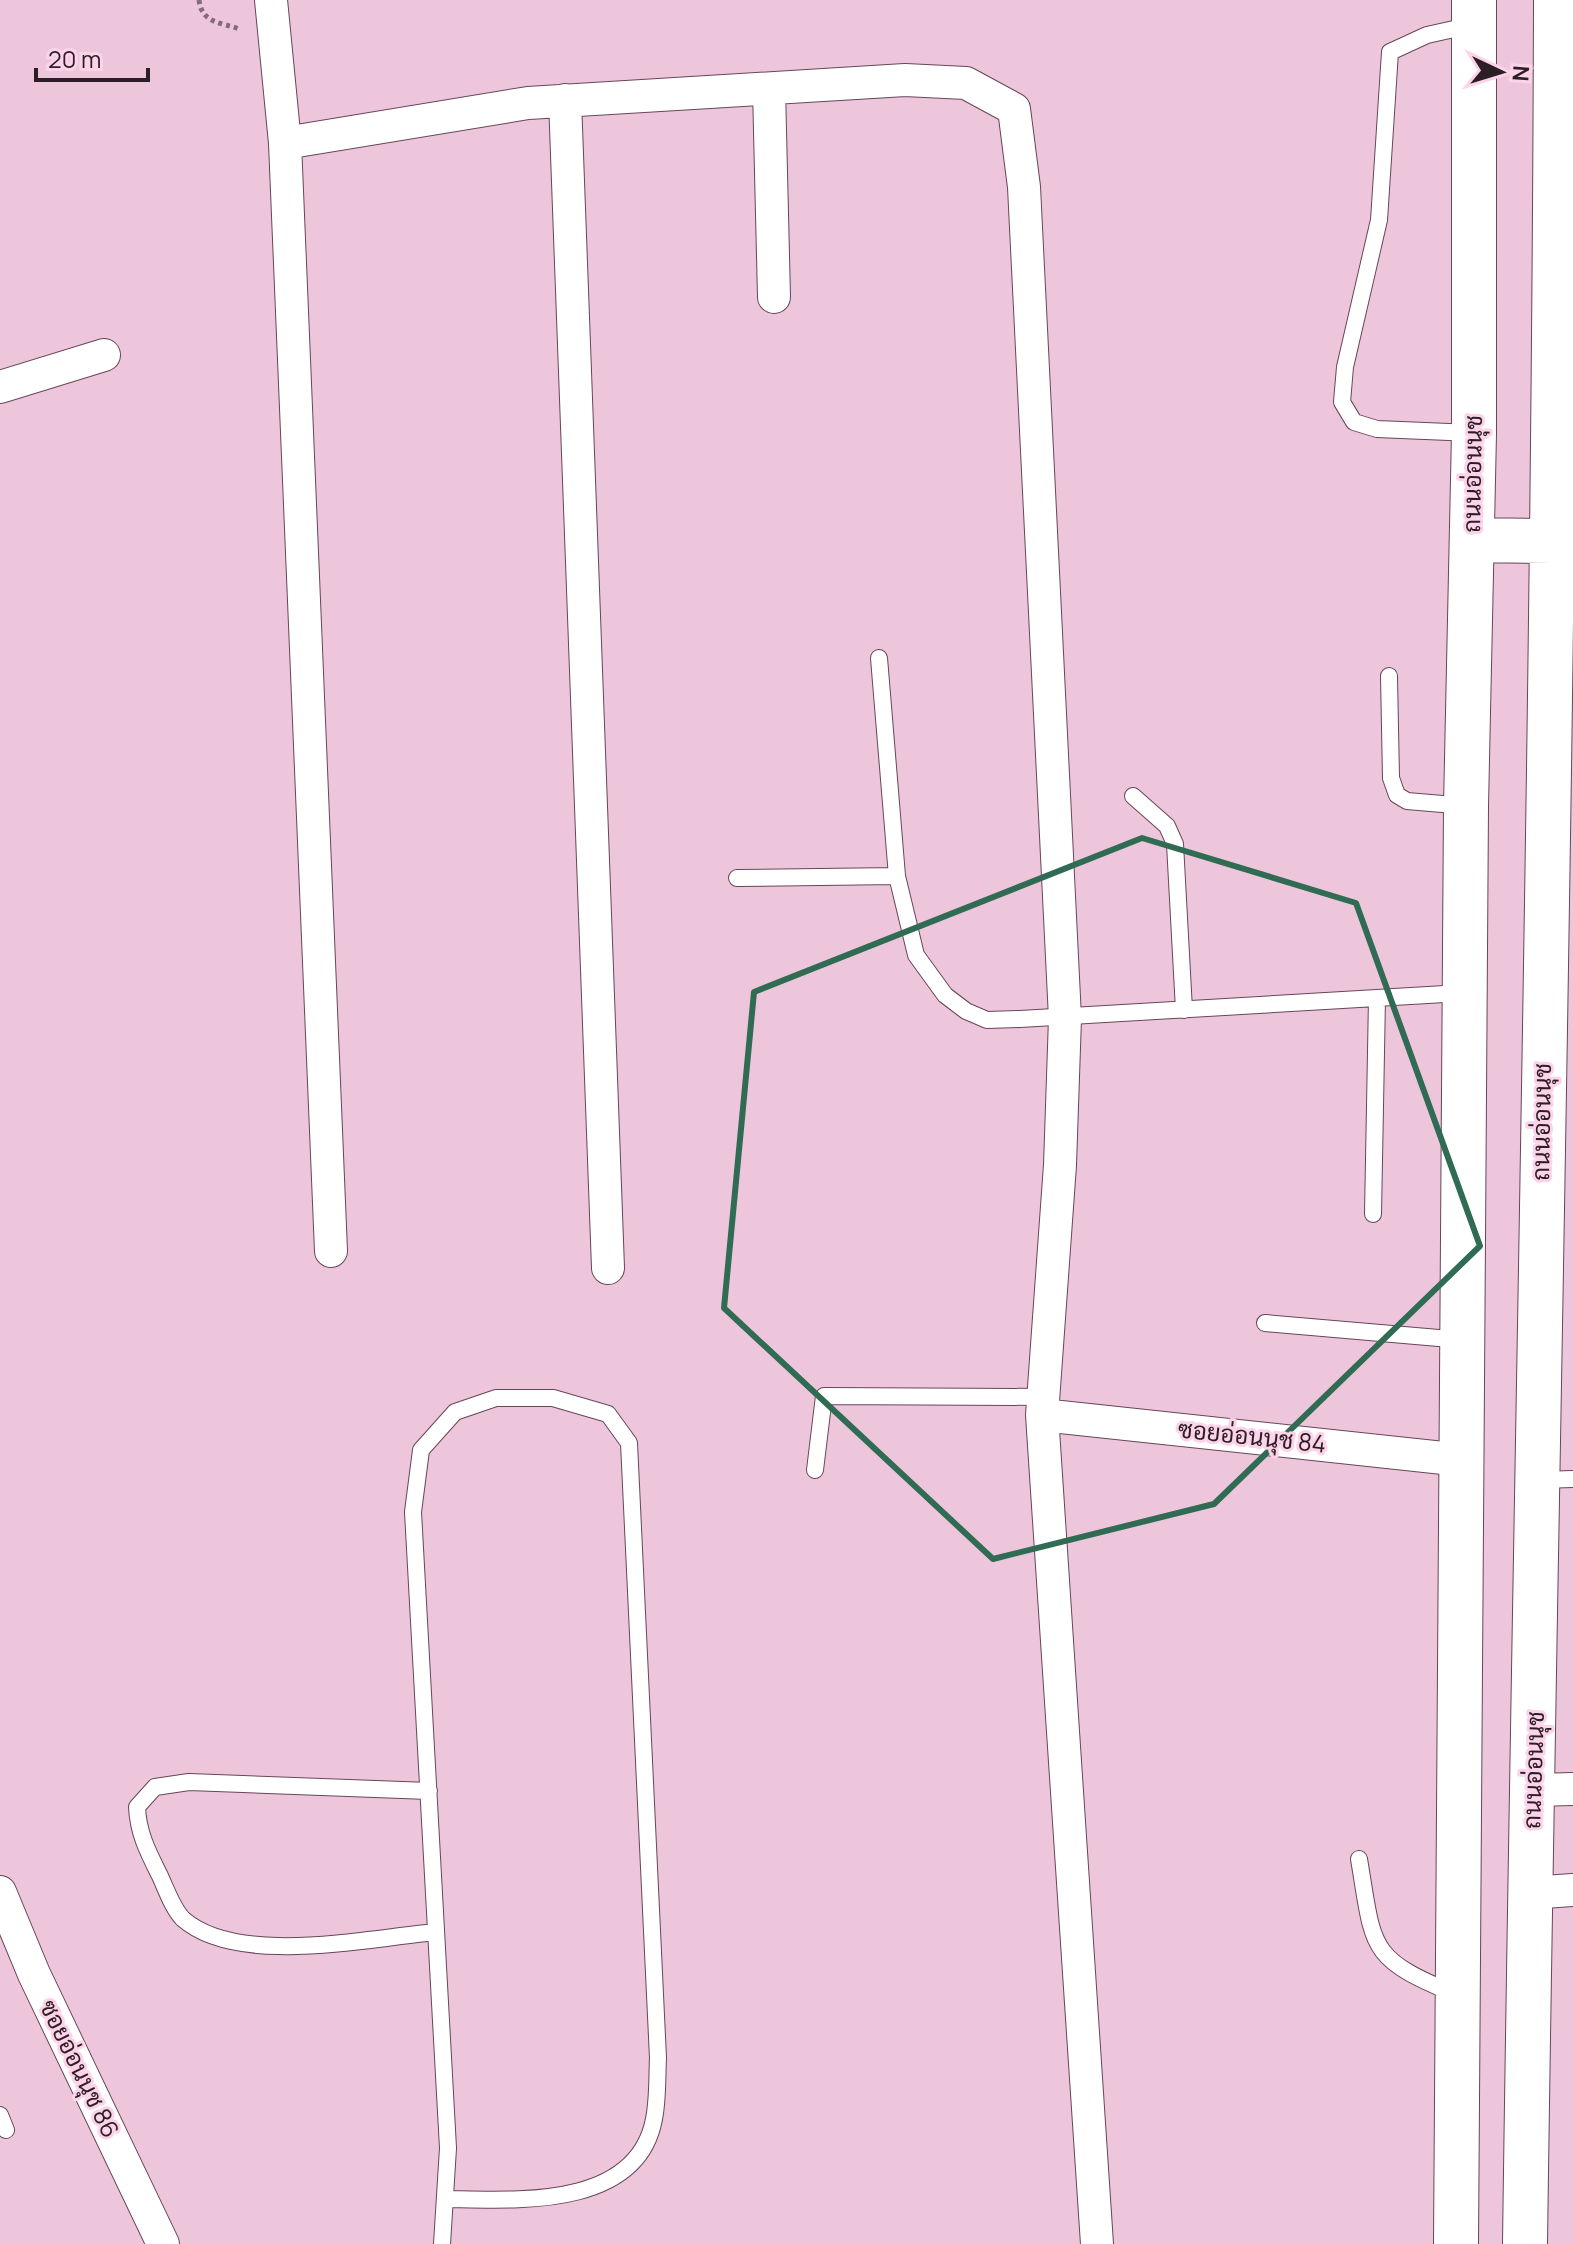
<svg xmlns="http://www.w3.org/2000/svg" width="1573" height="2244" font-family="Manrope,Sarabun,sans-serif">
  <style>
    .lines { fill: none; stroke-linecap: round; stroke-linejoin: round }
    .service-casing { stroke: #674657; stroke-width: 18 }
    .minor-casing { stroke: #674657; stroke-width: 34 }
    .primary-casing { stroke: #674657; stroke-width: 46 }
    .path { stroke: #856b78; stroke-width: 5; stroke-dasharray: 4 4; stroke-linecap: butt }
    .service { stroke: #fff; stroke-width: 16 }
    .minor { stroke: #fff; stroke-width: 32 }
    .primary { stroke: #fff; stroke-width: 44 }
    .marked { fill: none; stroke: #306b54; stroke-width: 6; stroke-linejoin: round }
    .labels { text-anchor: middle; stroke-width: 6; stroke-linejoin: round; paint-order: stroke }
    .street-label { font-size: 24px; fill: #2c1e25; stroke: #fcd3e8 }
  </style>
  <rect width="100%" height="100%" fill="#eec6db"/>
  <g class="lines">
    <defs>
      <path id="service" d="M1472,25l-45,10 -37,17 -11,168 -34,147 -3,35 12,20 23,7 96,4
        M879,658l18,218 19,79 29,40 21,16 21,9 33,-1 442,-26
        M1389,676l2,102 6,17 10,6 59,5
        M1133,796l34,30 8,18 9,166
        M737,878l160,-2
        M1373,1214l4,-216
        M1265,1323l197,17
        M815,1470l9,-74 220,1
        M1539,1480l34,-1
        M429,1791l-240,-9 -34,5 -18,20c1,26 11,45 23,69 6,13 13,33 23,43 55,48 185,19 253,13
        M1359,1859c15,89 8,99 96,135
        M0,2115l6,15
        M442,2244l6,-96 -35,-636 8,-62 34,-38 41,-14h57l55,16 21,29 29,615c-1,20 0,41 -4,61 -17,91 -140,81 -209,80"/>
      <path id="minor" d="M271,0l14,143 46,1108
        M769,89l5,208
        M565,100l43,1168
        M285,143l243,-40 377,-23 61,3 48,26 10,78 41,831 -5,147 -18,250 55,829
        M0,387l104,-32
        M1042,1415l420,45
        M1534,1790l39,-1
        M0,1892l34,82 129,270
        M1529,1893l44,-3"/>
      <path id="primary" d="M1473,540l80,1
        M1456,2244l10,-1438 8,-373v-433
        M1525,2244c10,-748 29,-1496 31,-2244"/>
    </defs>
    <use href="#service" class="service-casing"/>
    <use href="#minor" class="minor-casing"/>
    <use href="#primary" class="primary-casing"/>
    <path class="path" d="M199,0c3,24 22,22 40,29"/>
    <use href="#service" class="service"/>
    <use href="#minor" class="minor"/>
    <use href="#primary" class="primary"/>
  </g>
  <path class="marked" d="M1142,838l214,65 124,343 -266,258 -221,55 -269,-251 30,-316z"/>
  <g class="labels">
    <g class="street-label">
      <text transform="translate(1473 474) rotate(-89)" y="8">ถนนอ่อนนุช</text>
      <text transform="translate(1542 1122) rotate(-89)" y="8">ถนนอ่อนนุช</text>
      <text transform="translate(1252 1437) rotate(6)" y="8">ซอยอ่อนนุช 84</text>
      <text transform="translate(1534 1770) rotate(-88)" y="8">ถนนอ่อนนุช</text>
      <text transform="translate(79 2069) rotate(64)" y="8">ซอยอ่อนนุช 86</text>
    </g>
  </g>
  <g transform="translate(1501 72) rotate(94)" stroke="#fcd3e8" stroke-width="6" paint-order="stroke">
  <path d="M0-6L14 30L0 20L-14 30Z" fill="#2c1e25"/>
  <text y="-12" font-size="22" font-weight="bold" text-anchor="middle" fill="#2c1e25">N</text>
  </g>
  <path d="M36 68v12h112v-12" fill="none" stroke="#2c1e25" stroke-width="4"/>
  <text x="48" y="68" font-size="24" fill="#2c1e25" stroke="#fcd3e8" stroke-width="6" paint-order="stroke">20 m</text>
</svg>
